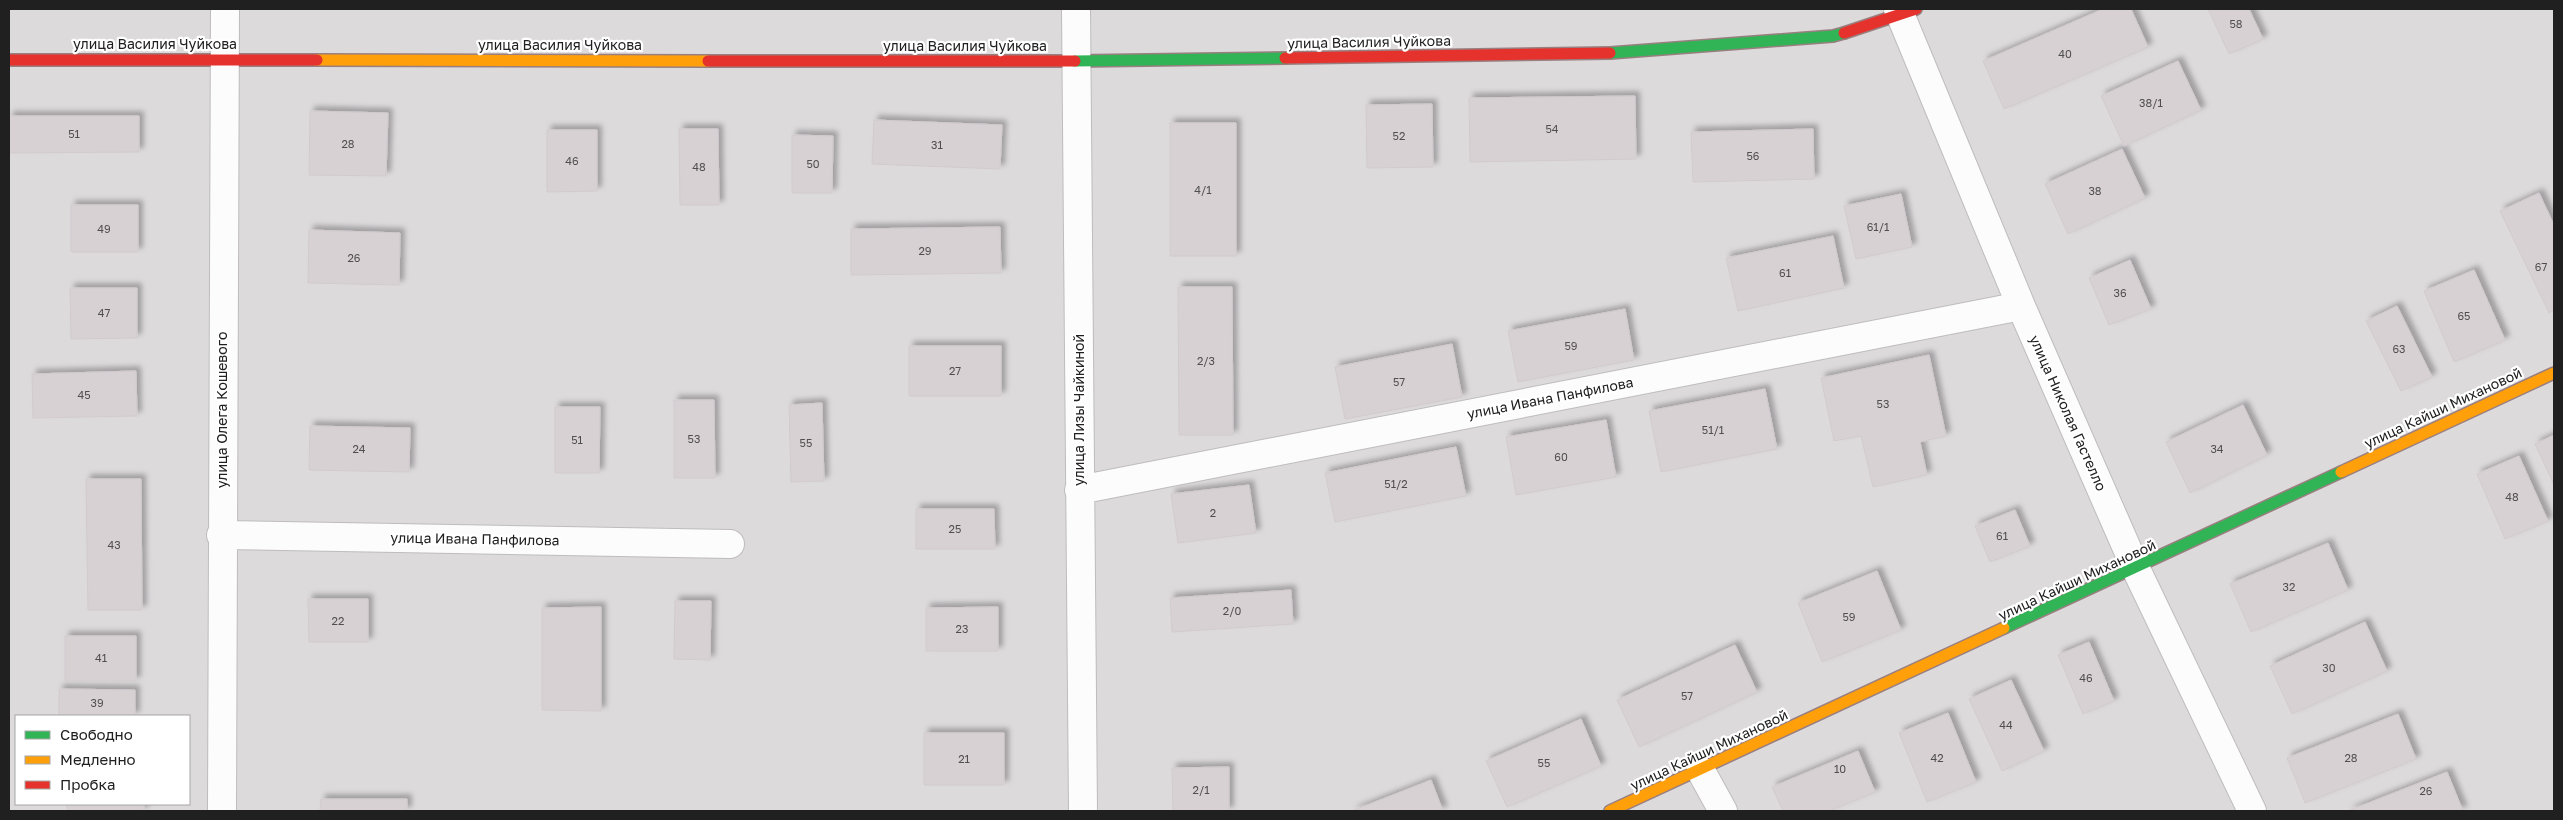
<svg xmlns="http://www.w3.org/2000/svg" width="2563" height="820" font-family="'Golos Text',sans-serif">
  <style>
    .residential { fill: #dddadc; fill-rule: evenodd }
    .building { fill: #d7d1d4; stroke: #d2cace; filter: url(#shadow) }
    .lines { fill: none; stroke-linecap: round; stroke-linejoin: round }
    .street-casing { stroke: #bebcbd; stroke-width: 30 }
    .fast-casing { stroke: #9a7f80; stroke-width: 14 }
    .slow-casing { stroke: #9a7f80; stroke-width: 14 }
    .jam-casing { stroke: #9a7f80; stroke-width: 14 }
    .street { stroke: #fcfcfc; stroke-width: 28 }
    .fast { stroke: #30b455; stroke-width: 11 }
    .slow { stroke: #ff9f0a; stroke-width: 11 }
    .jam { stroke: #e5322d; stroke-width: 11 }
    .labels { text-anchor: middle; stroke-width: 4.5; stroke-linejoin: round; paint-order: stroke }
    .number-label { font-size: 11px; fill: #504e4f }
    .street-label { font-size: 14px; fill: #202020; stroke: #fff }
  </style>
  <defs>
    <filter id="shadow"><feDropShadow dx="4.5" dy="-4.5" stdDeviation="2.5" flood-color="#0004"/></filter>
  </defs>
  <rect width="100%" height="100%" fill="#eee9eb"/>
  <path class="residential" d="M9,9h2545v802h-2545zM16,716h173v88h-173z"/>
  <path class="building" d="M2103,9h28l17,38 -144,62 -21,-48z
    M2208,9h41l14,30 -34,15z
    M2178,61l23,49 -77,36 -23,-50z
    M1635,96l1,63 -166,3 -1,-64z
    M1432,104l1,63 -66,1 -1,-63z
    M310,111l78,2 -2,63 -77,-1z
    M9,116h130v36l-130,1z
    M874,120l128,5 -2,44 -128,-5z
    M1170,123h66v133h-66z
    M679,129h39l1,76h-39z
    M1813,129l1,50 -121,3 -2,-50z
    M547,130h50v61l-50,1z
    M792,135l41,1 -1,57h-40z
    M2122,149l23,49 -77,36 -23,-50z
    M2539,193l15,32v85l-5,3 -49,-102z
    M1901,194l11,53 -56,12 -12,-53z
    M71,205h67v47h-67z
    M1000,227l1,46 -150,2v-46z
    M309,230l91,3 -1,52 -91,-2z
    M1833,236l11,52 -106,23 -12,-53z
    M2130,260l21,49 -42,16 -20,-47z
    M2474,270l31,70 -51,22 -30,-71z
    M1178,287h54l1,148h-54z
    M70,288h67v50l-66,1z
    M2397,306l35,71 -31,14 -35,-70z
    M1625,309l9,51 -116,22 -10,-51z
    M1452,344l10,53 -117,22 -10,-52z
    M909,346h92v50h-92z
    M1929,355l17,81 -26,6 7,33 -54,12 -12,-51 -27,5 -13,-63z
    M136,371l1,45 -104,2 -1,-44z
    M1765,389l12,60 -116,23 -12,-61z
    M674,400h40l1,78h-41z
    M822,403l2,78 -33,1 -2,-77z
    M2243,405l24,50 -77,38 -24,-51z
    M555,407h45l-1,66h-44z
    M1606,420l10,57 -100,18 -10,-58z
    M310,426l100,2 -1,44 -100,-2z
    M2554,435v50l-19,-41z
    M1456,447l10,49 -131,26 -10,-49z
    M2519,456l29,65 -43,18 -28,-65z
    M86,479h55l1,131h-54z
    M1249,485l7,48 -78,10 -7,-49z
    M916,509h78l1,40h-79z
    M2015,510l15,36 -40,16 -15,-36z
    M2328,543l20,47 -97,42 -21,-48z
    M1877,571l24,59 -79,32 -24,-59z
    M1291,590l2,34 -121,8 -2,-34z
    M308,599h60v43h-59z
    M675,601h36l-1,59 -36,-1z
    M601,607v104l-59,-1v-102z
    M998,607v44h-72v-43z
    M2365,622l22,49 -95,43 -22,-48z
    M65,636h71v45h-71z
    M2089,642l25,59 -31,13 -25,-59z
    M1735,645l22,47 -118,55 -22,-47z
    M2011,680l33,71 -42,20 -33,-72z
    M59,689l76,1v26h-76z
    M1948,713l28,69 -49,20 -28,-69z
    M2398,714l18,45 -111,44 -18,-45z
    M1581,719l20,47 -94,41 -21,-46z
    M924,733h80v52h-80z
    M1858,751l17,41 -46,19h-46l-11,-24z
    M1229,767v44h-56l-1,-43z
    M2447,772l16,39h-115z
    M1431,780l12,31h-91z
    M321,799h86v12h-87z
    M67,804h77v7h-77z"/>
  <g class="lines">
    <defs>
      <path id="street" d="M1076,9l7,802
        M1898,9l123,297 115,263 116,242
        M1079,490l942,-184
        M221,535l509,9
        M1701,771l22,40
        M222,811l3,-802"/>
      <path id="fast" d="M1610,53l223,-17 11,-3
        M1075,61l210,-3
        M2004,628l337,-156"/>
      <path id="slow" d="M317,60l391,1
        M2341,472l213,-99
        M1610,811l394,-183"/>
      <path id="jam" d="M1844,33l72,-24
        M1285,58l325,-5
        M9,60h308
        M708,61h367"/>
    </defs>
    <use href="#street" class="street-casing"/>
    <use href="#fast" class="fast-casing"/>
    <use href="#slow" class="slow-casing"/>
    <use href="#jam" class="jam-casing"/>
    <use href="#street" class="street"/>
    <use href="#fast" class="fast"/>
    <use href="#slow" class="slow"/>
    <use href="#jam" class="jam"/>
  </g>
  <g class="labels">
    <g class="number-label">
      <text x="2236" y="28">58</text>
      <text x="2065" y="58">40</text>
      <text x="2151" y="107">38/1</text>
      <text x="1552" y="133">54</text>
      <text x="74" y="138">51</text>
      <text x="1399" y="140">52</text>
      <text x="348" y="148">28</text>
      <text x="937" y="149">31</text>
      <text x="1753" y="160">56</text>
      <text x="572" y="165">46</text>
      <text x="813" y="168">50</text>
      <text x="699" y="171">48</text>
      <text x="1203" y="194">4/1</text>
      <text x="2095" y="195">38</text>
      <text x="1878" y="231">61/1</text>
      <text x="104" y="233">49</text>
      <text x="925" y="255">29</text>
      <text x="354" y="262">26</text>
      <text x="2541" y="271">67</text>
      <text x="1785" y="277">61</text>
      <text x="2120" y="297">36</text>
      <text x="104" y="317">47</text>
      <text x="2464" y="320">65</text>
      <text x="1571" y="350">59</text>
      <text x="2399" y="353">63</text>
      <text x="1206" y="365">2/3</text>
      <text x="955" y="375">27</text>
      <text x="1399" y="386">57</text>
      <text x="84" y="399">45</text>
      <text x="1883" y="408">53</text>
      <text x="1713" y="434">51/1</text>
      <text x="694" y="443">53</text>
      <text x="577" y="444">51</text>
      <text x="806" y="447">55</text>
      <text x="359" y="453">24</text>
      <text x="2217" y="453">34</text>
      <text x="1561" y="461">60</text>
      <text x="1396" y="488">51/2</text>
      <text x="2512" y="501">48</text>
      <text x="1213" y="517">2</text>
      <text x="955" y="533">25</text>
      <text x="2002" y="540">61</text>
      <text x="114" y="549">43</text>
      <text x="2289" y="591">32</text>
      <text x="1232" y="615">2/0</text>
      <text x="1849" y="621">59</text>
      <text x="338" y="625">22</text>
      <text x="962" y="633">23</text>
      <text x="101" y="662">41</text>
      <text x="2329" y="672">30</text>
      <text x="2086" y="682">46</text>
      <text x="1687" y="700">57</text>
      <text x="97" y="707">39</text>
      <text x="2006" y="729">44</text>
      <text x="1937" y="762">42</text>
      <text x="2351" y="762">28</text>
      <text x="964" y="763">21</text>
      <text x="1544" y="767">55</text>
      <text x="1840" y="773">10</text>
      <text x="1201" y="794">2/1</text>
      <text x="2426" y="795">26</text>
    </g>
    <g class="street-label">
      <text transform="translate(1369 42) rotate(-1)" y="5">улица Василия Чуйкова</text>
      <text x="155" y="49">улица Василия Чуйкова</text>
      <text x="560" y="50">улица Василия Чуйкова</text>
      <text x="965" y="51">улица Василия Чуйкова</text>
      <text transform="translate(1550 398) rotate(-11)" y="5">улица Ивана Панфилова</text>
      <text transform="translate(2443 408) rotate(-25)" y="5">улица Кайши Михановой</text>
      <text transform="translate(222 410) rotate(-90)" y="5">улица Олега Кошевого</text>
      <text transform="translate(1079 410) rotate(-90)" y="5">улица Лизы Чайкиной</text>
      <text transform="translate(2068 413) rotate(66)" y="5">улица Николая Гастелло</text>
      <text transform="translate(475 539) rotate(1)" y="5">улица Ивана Панфилова</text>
      <text transform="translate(2077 580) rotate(-25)" y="5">улица Кайши Михановой</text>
      <text transform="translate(1709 750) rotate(-25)" y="5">улица Кайши Михановой</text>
    </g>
  </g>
  <rect width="2563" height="820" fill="none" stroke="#202020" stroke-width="20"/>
  <rect x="15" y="715" width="175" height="90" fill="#ffffff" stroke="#a6a6a6"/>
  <rect x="25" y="731" width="25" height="8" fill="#30b455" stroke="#a6a6a6"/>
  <text x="60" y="740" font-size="15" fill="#202020">Свободно</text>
  <rect x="25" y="756" width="25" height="8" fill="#ff9f0a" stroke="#a6a6a6"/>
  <text x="60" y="765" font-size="15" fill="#202020">Медленно</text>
  <rect x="25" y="781" width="25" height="8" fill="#e5322d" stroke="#a6a6a6"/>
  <text x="60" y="790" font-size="15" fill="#202020">Пробка</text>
</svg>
